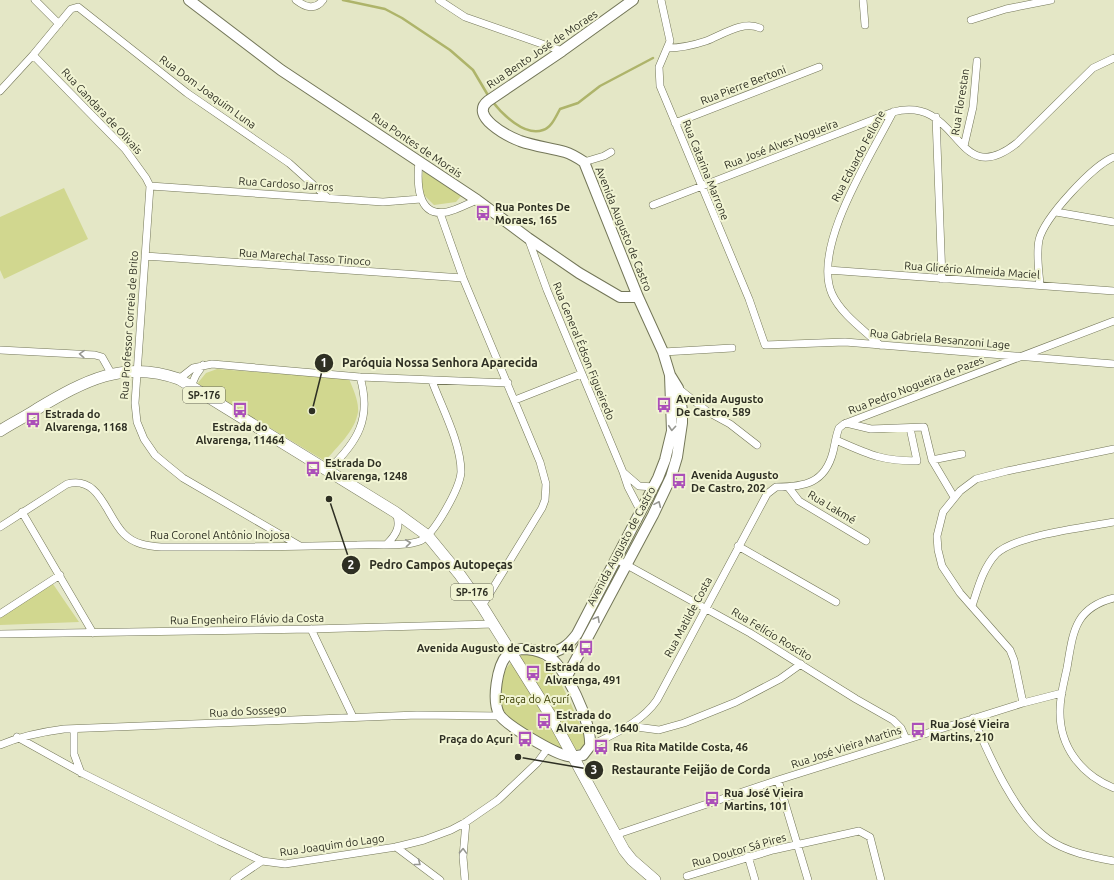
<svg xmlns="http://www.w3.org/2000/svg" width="1114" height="880" font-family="Ubuntu,sans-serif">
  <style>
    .green { fill: #d1d78f }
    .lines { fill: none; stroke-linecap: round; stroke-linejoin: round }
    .stream { stroke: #aeb46a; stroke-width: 2.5 }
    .street-casing { stroke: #737658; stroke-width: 8 }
    .secondary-casing { stroke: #737658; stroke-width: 12 }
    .primary-casing { stroke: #737658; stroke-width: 12 }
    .street { stroke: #fff; stroke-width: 7 }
    .secondary { stroke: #fff; stroke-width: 10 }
    .primary { stroke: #fff; stroke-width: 11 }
    .oneway { stroke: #969791 }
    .labels { text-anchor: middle; stroke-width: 4; stroke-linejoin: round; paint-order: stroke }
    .shield { fill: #f1f4d3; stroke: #686a58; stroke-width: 1 }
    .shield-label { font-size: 10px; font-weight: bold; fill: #2e2f23 }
    .street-label { font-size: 11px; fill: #2e2f23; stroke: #f1f4d3 }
    .poi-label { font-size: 11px; font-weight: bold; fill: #2e2f23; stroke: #f1f4d3; text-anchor: start }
    .park-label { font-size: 11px; fill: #3c3f03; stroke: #f1f4d3 }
    .leader { fill: none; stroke: #2e2f23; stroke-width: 1.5 }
    .callout-dot { fill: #2e2f23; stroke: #f1f4d3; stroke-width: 1.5 }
    .mark-label { font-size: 12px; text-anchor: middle; font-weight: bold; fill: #fff }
    .callout-label { font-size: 12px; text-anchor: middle; font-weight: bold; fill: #2e2f23; stroke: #f1f4d3; stroke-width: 4; stroke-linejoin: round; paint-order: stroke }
  </style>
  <rect width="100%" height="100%" fill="#e4e7c6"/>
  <path class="green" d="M423,171l38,25 -5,6 -22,3 -13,-13z
    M64,188l24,51 -84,40 -4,-9v-53z
    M217,369l132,10c4,10 10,22 9,33 -3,19 -21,35 -33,49l-128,-77 9,-11z
    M53,584l26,38 -79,3v-8z
    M526,652c5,1 10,3 14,6 21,16 34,54 45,77l2,8c-7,10 -24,9 -35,5 -12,-5 -37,-24 -49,-32 -2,-12 -3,-41 5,-50 5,-6 12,-10 18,-14z"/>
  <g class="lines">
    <path class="stream" d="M343,0l42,9 17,9 48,32 23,20 16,27
      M492,101c10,13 33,36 51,29 9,-3 13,-14 17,-21l18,-6 22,-17 53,-28"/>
    <defs>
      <path id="street" d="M35,0l24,24
        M296,0c9,7 19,11 27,0
        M439,0l26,17 97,34
        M661,0l9,41 -11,26 1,19 89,213 16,46 80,-3 269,22
        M863,0l2,25
        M971,20l35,-11 45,-9
        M668,48c13,0 26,-3 38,-7 16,-6 37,-21 54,-13
        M33,55l92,94 21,29 4,8 -15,217 2,19 7,17 11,16 12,10 16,13 117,68
        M0,91l33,-36 38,-46 7,-2 109,86 102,70 39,35
        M936,117l6,162
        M675,123l144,-56
        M964,146l9,-39 4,-46
        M419,161c-2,20 -3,57 28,51 10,-2 20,-8 30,-12
        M584,162l20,-6 7,-4
        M150,186l233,16 38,-3
        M653,205l240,-93c69,-18 61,81 124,31l76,-75 21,-10
        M1056,212l58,10
        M440,213l23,65 77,184 6,22 -1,16 -3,8 -60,98
        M528,238l19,52 76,182 5,15 13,25
        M145,256l318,22
        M828,270l286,21
        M1040,285c-1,-14 -4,-31 -1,-45 5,-22 54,-75 75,-83
        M880,345c-16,-15 -39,-31 -48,-51 -21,-47 40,-140 61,-182
        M0,350l95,5 7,2 9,16
        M663,352l69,-4
        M179,379l14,-11 19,-4 148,13 148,6
        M191,386l5,-11 7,-10
        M678,388l30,24 22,12 27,21
        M515,400l66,-26
        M846,423l25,6 53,-2 8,33 30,-6
        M836,440c32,14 45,21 81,21l-7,-33
        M932,460l22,37
        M328,470c30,-28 44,-52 32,-93
        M624,473l15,13 15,1
        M789,488l10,13 67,40
        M22,512l71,121
        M0,527l67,-43c33,-9 39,32 57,50 10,10 23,12 37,13 65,0 131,0 196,-2 18,-1 47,2 63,-4 14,-6 40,-53 41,-69 0,-29 -19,-64 -29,-91
        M387,544c10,-10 14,-18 9,-31
        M738,546l98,56
        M616,559l134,74 106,66 37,21 8,8 5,11
        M1114,598c-40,10 -41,35 -47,70 -3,14 -7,28 -7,42 -1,36 21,65 54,78
        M972,606c6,-18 11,-38 24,-52 19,-19 91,-27 118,-32
        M0,614l60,-39
        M311,629l42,88
        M0,634l311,-5 183,-5
        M1023,703l-9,-43 -4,-10 -50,-57 -18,-27 -4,-16 -1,-14 6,-24 17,-21 16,-12 31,-8 107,-22
        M973,718c16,37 42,98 75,121 18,13 44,18 66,22
        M629,726l30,4 25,-7 52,-21 44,-23 21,-15
        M74,730v24l7,19
        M17,737l65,36 137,68 43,20 23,3 111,-17 28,-7 27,-10 15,-8 32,-22 39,-37 11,-15
        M0,745c21,-9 41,-13 64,-16l353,-14 83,1
        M590,746c25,-13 51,-23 67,-46l110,-206 9,-7c29,0 49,-4 57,-35 2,-8 3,-17 6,-24l5,-4 270,-103
        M778,780l30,100
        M615,835l163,-55 245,-77 39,-10
        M396,847l44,33
        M748,856l7,24
        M687,876l86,-26 86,-19 11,6 11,43
        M234,880l28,-19
        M465,880l-2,-23 3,-35"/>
      <path id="secondary" d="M189,0l92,70 196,130 51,38 51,35 41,24h18
        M521,649c9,0 16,1 24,5 21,11 47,69 45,92l-7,9c-5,1 -9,2 -15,1 -13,-2 -63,-31 -69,-42 -7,-14 -2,-48 8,-59 4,-4 9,-4 14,-6z
        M546,654c15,-3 22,-8 31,-20l81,-156 7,-18 7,-29 -2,-56
        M566,678l87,-163 18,-38 6,-20 5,-34v-13l-4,-22 -8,-13 -7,-23 -25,-55 -54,-135c-6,-4 -12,-8 -19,-10 -15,-4 -31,-6 -45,-11 -13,-5 -51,-25 -32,-40l74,-50 71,-51"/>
      <path id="primary" d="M0,431c12,-8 25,-14 37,-22 47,-28 87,-50 142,-30l216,133 33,24 32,39 22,31 70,112 72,132 8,10 23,20"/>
    </defs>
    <use href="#street" class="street-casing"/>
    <use href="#secondary" class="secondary-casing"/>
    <use href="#primary" class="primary-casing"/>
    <use href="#street" class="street"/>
    <use href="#secondary" class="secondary"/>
    <use href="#primary" class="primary"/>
  </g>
  <defs><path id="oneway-chevron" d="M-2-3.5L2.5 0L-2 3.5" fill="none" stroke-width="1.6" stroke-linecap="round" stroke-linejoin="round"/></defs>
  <g class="oneway">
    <use href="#oneway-chevron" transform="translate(82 354) rotate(-177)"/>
    <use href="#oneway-chevron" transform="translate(672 428) rotate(95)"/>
    <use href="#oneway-chevron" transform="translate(658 504) rotate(-66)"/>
    <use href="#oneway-chevron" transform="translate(408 543) rotate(-6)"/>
    <use href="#oneway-chevron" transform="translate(597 619) rotate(-61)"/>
    <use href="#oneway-chevron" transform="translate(463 851) rotate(-88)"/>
    <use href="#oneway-chevron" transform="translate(418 863) rotate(38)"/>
  </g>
  <defs>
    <symbol id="bus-bare" viewBox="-9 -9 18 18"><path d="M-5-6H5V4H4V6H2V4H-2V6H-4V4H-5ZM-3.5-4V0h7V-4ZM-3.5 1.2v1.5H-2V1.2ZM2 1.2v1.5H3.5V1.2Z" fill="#ab4fb9" stroke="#f1f4d3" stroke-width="2.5" paint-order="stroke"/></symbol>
  </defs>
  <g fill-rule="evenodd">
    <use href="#bus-bare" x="472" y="202" width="22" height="22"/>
    <use href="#bus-bare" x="653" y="394" width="22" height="22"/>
    <use href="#bus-bare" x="229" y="399" width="22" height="22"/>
    <use href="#bus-bare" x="22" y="409" width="22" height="22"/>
    <use href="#bus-bare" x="302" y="458" width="22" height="22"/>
    <use href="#bus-bare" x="668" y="470" width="22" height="22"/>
    <use href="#bus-bare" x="575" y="637" width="22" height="22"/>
    <use href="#bus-bare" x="522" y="662" width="22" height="22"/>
    <use href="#bus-bare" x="533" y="710" width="22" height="22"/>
    <use href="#bus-bare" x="907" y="719" width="22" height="22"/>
    <use href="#bus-bare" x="514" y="728" width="22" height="22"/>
    <use href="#bus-bare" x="590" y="736" width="22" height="22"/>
    <use href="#bus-bare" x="701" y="788" width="22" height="22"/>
  </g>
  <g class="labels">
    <g class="shield">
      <rect x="183" y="387" width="42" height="16" rx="3"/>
      <rect x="451" y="584" width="42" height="16" rx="3"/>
    </g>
    <g class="shield-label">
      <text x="204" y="399">SP-176</text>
      <text x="472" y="596">SP-176</text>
    </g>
    <g class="street-label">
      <text transform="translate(542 49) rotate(-34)" y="4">Rua Bento José de Moraes</text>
      <text transform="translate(743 85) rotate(-21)" y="4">Rua Pierre Bertoni</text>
      <text transform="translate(208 92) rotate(36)" y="4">Rua Dom Joaquim Luna</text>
      <text transform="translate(960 102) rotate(-81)" y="4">Rua Florestan</text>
      <text transform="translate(102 111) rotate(47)" y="4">Rua Gandara de Olivais</text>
      <text transform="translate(781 144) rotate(-21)" y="4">Rua José Alves Nogueira</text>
      <text transform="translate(417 145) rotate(34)" y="4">Rua Pontes de Morais</text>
      <text transform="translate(858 156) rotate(-62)" y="4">Rua Eduardo Fellone</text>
      <text transform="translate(706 170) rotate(68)" y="4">Rua Catarina Marrone</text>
      <text transform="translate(286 184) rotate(4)" y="4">Rua Cardoso Jarros</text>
      <text transform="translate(624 229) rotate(68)" y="4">Avenida Augusto de Castro</text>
      <text transform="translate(305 257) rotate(4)" y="4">Rua Marechal Tasso Tinoco</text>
      <text transform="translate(972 270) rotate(4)" y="4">Rua Glicério Almeida Maciel</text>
      <text transform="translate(129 325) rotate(-86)" y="4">Rua Professor Correia de Brito</text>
      <text transform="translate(940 339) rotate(5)" y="4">Rua Gabriela Besanzoni Lage</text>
      <text transform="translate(584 351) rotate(68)" y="4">Rua General Édson Figueiredo</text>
      <text transform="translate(916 385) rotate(-21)" y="4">Rua Pedro Nogueira de Pazes</text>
      <text transform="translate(832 507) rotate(31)" y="4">Rua Lakmé</text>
      <text x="220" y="539">Rua Coronel Antônio Inojosa</text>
      <text transform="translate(621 546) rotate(-62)" y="4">Avenida Augusto de Castro</text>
      <text transform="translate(688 617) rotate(-62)" y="4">Rua Matilde Costa</text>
      <text transform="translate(247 619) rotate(-1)" y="4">Rua Engenheiro Flávio da Costa</text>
      <text transform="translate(772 634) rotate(31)" y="4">Rua Felício Roscito</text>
      <text transform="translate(248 711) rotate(-3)" y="4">Rua do Sossego</text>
      <text transform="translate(846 747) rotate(-18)" y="4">Rua José Vieira Martins</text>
      <text transform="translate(332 845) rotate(-8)" y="4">Rua Joaquim do Lago</text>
      <text transform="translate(739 850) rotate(-16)" y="4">Rua Doutor Sá Pires</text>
    </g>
    <g class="poi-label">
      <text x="495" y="211">Rua Pontes De<tspan x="495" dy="13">Moraes, 165</tspan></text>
      <text x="676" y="403">Avenida Augusto<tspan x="676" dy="13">De Castro, 589</tspan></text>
      <text x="45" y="418">Estrada do<tspan x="45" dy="13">Alvarenga, 1168</tspan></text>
      <text x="240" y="431" text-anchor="middle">Estrada do<tspan x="240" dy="13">Alvarenga, 11464</tspan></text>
      <text x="325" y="467">Estrada Do<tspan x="325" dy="13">Alvarenga, 1248</tspan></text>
      <text x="691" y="479">Avenida Augusto<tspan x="691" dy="13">De Castro, 202</tspan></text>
      <text x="574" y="652" text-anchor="end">Avenida Augusto de Castro, 44</text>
      <text x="545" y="671">Estrada do<tspan x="545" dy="13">Alvarenga, 491</tspan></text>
      <text x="556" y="719">Estrada do<tspan x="556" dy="13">Alvarenga, 1640</tspan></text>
      <text x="930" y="728">Rua José Vieira<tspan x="930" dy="13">Martins, 210</tspan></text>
      <text x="513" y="743" text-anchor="end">Praça do Açuri</text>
      <text x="613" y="751">Rua Rita Matilde Costa, 46</text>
      <text x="724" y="797">Rua José Vieira<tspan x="724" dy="13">Martins, 101</tspan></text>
    </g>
    <g class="park-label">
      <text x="534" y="703">Praça do Açurí</text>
    </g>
  </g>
  <path class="leader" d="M312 411L324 363M329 499L351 565M518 757L594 770"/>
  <g class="callout-dot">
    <circle cx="312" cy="411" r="4"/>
    <circle cx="329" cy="499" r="4"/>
    <circle cx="518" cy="757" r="4"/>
    <circle cx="324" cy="363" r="10"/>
    <circle cx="351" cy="565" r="10"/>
    <circle cx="594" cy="770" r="10"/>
  </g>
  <g class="mark-label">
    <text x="324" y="367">1</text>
    <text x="351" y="569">2</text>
    <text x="594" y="774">3</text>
  </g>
  <g class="callout-label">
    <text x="440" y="367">Paróquia Nossa Senhora Aparecida</text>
    <text x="441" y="569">Pedro Campos Autopeças</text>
    <text x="691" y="774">Restaurante Feijão de Corda</text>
  </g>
</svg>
